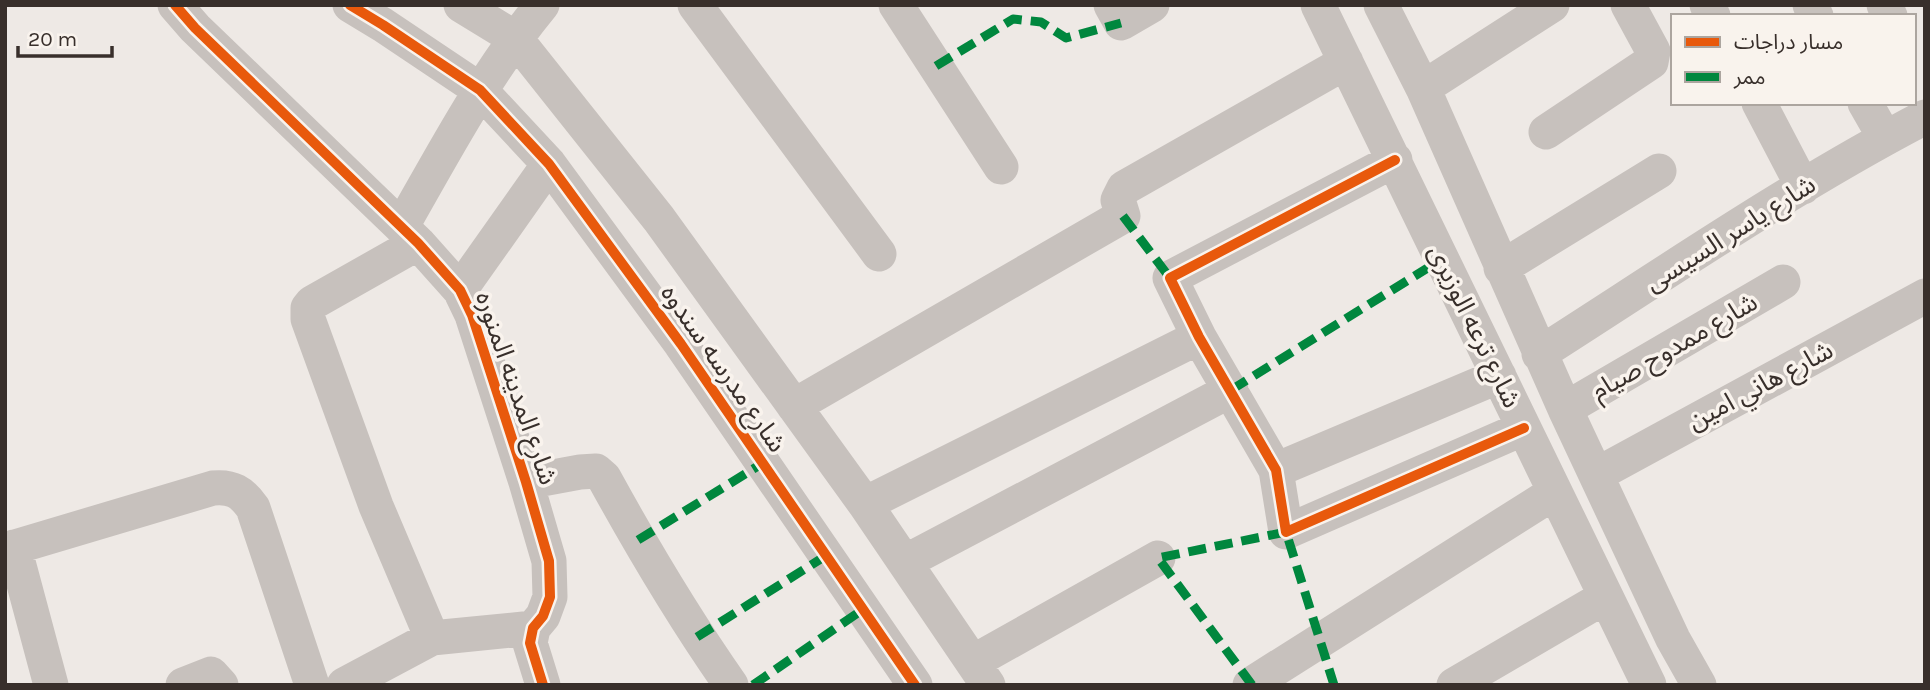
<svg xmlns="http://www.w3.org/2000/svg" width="1930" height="690" font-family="Karla,'Noto Sans Arabic',sans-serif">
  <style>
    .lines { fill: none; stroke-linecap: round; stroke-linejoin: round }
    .street { stroke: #c7c1bd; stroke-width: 35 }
    .quiet { stroke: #00873e; stroke-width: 9; stroke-dasharray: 18 9; stroke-linecap: butt }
    .cycleway-casing { stroke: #f9f3ed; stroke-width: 15 }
    .cycleway { stroke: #e8590c; stroke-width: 10 }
    .labels { text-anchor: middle; stroke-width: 7; stroke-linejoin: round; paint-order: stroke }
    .street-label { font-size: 26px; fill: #382f2b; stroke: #f9f3ed }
  </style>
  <rect width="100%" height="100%" fill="#eee9e5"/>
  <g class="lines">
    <path class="street" d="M175,5l20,23 223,215 42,47 12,25 54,167 23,79 1,36 -7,19 -10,12 -3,15 13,42
      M350,5l33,20 97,65 69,74 132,180 234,341
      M461,5l54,33 144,181 206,285 123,181
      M695,5l184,249
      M896,5l105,162
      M1111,5l10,18 31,-18
      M1318,5l331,680
      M1381,5l42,83 142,321 108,230 26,46
      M1707,5l6,11
      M1810,5l6,11
      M1884,5l6,11
      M1423,88l129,-83
      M1759,103l44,84
      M1865,103l20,35
      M1546,132l105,-70 2,-11 -25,-46
      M1395,160l-225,118 29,59 77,133 10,62 238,-104
      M402,226c43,-76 84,-153 140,-221
      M418,243l-106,60 -4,5v11l68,187 56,132
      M1501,268l158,-97
      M460,290l89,-126
      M1539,354c127,-81 252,-167 386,-237
      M794,406l329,-190 -5,-16 6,-12 222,-126
      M1565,409l218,-127
      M1276,470l223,-94
      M1596,475l329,-179
      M526,482l54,-10 16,-1 8,7c39,71 80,140 127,207
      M865,504l334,-167
      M14,547l37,138
      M5,550l208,-62c19,-2 29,4 40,20l59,177
      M905,562l326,-172
      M973,662l185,-104
      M183,685l28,-11 10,11
      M344,685l88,-47 101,-10
      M1250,685l305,-193
      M1454,685l151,-88"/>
    <path class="quiet" d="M936,66l77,-47 28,3 25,16 55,-15
      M1123,216l47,62
      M1231,390l211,-131
      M638,540l125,-77
      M697,637l130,-82
      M753,685l112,-77
      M1252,685l-94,-127 128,-26 48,153"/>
    <defs>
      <path id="cycleway" d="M175,5l20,23 223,215 42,47 12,25 54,167 23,79 1,36 -7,19 -10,12 -3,15 13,42
        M350,5l33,20 97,65 69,74 132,180 234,341
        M1395,160l-225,118 29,59 77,133 10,62 238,-104"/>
    </defs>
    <use href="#cycleway" class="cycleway-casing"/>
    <use href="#cycleway" class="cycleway"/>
  </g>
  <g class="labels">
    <g class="street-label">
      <text transform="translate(1730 233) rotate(-32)" y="9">شارع ياسر السيسى</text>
      <text transform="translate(1475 326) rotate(64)" y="9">شارع ترعه الوزيرى</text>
      <text transform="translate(1674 346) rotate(-30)" y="9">شارع ممدوح صيام</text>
      <text transform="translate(724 368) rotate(55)" y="9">شارع مدرسه سندوه</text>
      <text transform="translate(1760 385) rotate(-28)" y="9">شارع هاني امين</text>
      <text transform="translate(517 388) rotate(71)" y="9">شارع المدينه المنوره</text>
    </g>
  </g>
  <rect width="1930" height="690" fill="none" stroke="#382f2b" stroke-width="14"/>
  <rect x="1671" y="14" width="245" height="91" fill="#f9f3ed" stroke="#aca59f" stroke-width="2"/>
  <rect x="1685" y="37" width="35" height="10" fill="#e8590c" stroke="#aca59f" stroke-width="2"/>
  <text x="1734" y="49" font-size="21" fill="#382f2b">مسار دراجات</text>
  <rect x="1685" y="72" width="35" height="10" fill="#00873e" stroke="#aca59f" stroke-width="2"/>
  <text x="1734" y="84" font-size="21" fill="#382f2b">ممر</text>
  <path d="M18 46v10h94v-10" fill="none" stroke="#382f2b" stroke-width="3.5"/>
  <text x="28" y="46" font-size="21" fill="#382f2b" stroke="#f9f3ed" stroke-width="5" paint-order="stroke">20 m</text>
</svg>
